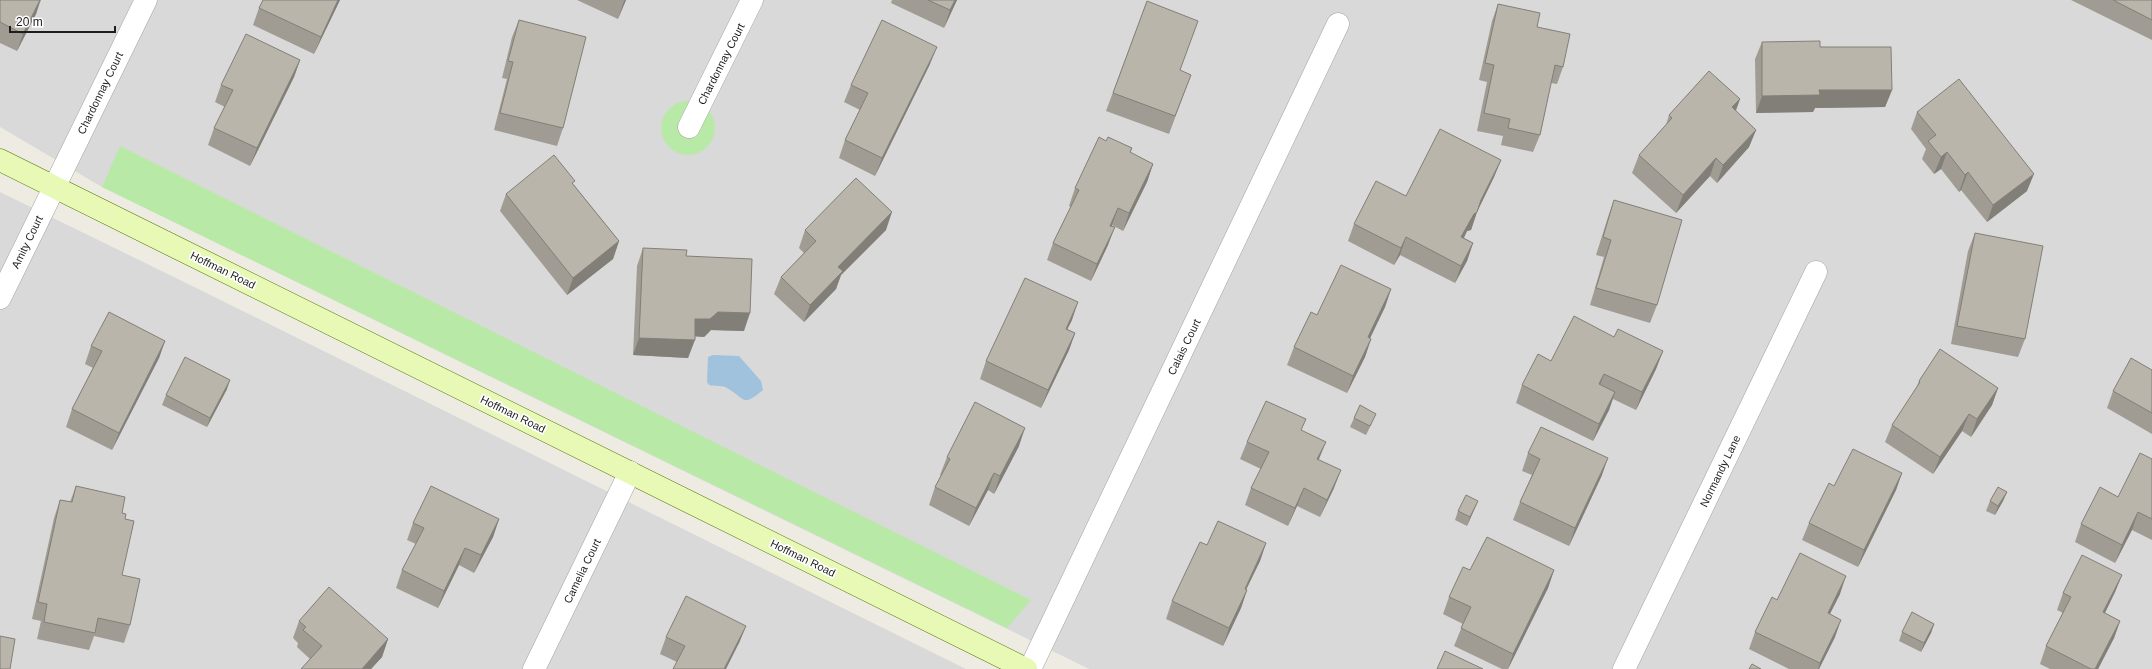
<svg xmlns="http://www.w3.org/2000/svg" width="2152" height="669" font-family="Helvetica,sans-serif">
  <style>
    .residential { fill: #dad9d9 }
    .grass { fill: #b9e9a7 }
    .water { fill: #a1c2dc }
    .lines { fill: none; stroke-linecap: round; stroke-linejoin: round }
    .street-casing { stroke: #a3a3a3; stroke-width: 23 }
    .secondary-casing { stroke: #4f7204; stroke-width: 23 }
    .street { stroke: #fff; stroke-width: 22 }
    .secondary { stroke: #e7f9b4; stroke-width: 22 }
    .wall { fill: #a09c93 }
    .shaded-wall { fill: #827f78 }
    .building { fill: #bab5ab; stroke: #827f78 }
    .labels { text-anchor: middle; stroke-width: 3.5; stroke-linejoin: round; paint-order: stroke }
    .street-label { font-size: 11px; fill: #1c1c1c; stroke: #fff }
  </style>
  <rect width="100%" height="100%" fill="#eeece2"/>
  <path class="residential" d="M0,0h2152v669h-1063l-987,-482 -102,-60z
    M0,192l176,86 790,391h-966z"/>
  <path class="grass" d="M661 128a27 27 0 1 1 54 0a27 27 0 1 1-54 0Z
    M120,146l911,454 -24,28 -905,-441z"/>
  <path class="water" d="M713,355l26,1 22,25 2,9c-21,17 -16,10 -36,-2 -5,-3 -12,-1 -18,-3l-2,-3 1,-25z"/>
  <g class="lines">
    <defs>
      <path id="street" d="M689,127l63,-127
        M0,298l146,-298
        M534,669l96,-197
        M1030,669l308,-645
        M1624,669l192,-397"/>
      <path id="secondary" d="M0,160l1026,509"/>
    </defs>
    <use href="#street" class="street-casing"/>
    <use href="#secondary" class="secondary-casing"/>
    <use href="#street" class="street"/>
    <use href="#secondary" class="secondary"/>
  </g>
  <path class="wall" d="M0,0h41l-5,14 -19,37 -17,-8z
    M263,0h77l-26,54 -61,-29 6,-17z
    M577,0h49l-8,19z
    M892,0h65l-13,28 -53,-25z
    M2071,0h81v40z
    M1147,1l33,70 11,4 -22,59 -63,-23z
    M1498,4l65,63 -6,17 -6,-1 -11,52 -7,17 -32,-7 2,-9 -26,-5 10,-49 -8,-2 13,-59z
    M519,20l44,108 -6,18 -63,-16 13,-51 -5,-1 10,-41z
    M1762,42l58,5 72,43 -7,17 -70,1 -2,4 -57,1 -1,-54z
    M300,60l-6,17 -44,89 -42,-21 6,-17 11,-21 -10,-5 6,-17z
    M930,64l-55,112 -36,-18 6,-18 15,-30 -16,-8 7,-17z
    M1740,99l-4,12 20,19 -7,17 -32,36 -7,-7 -34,37 -44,-40 7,-18 27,-30 3,-10z
    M1917,112l110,79 -40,31 -26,-32 -2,2 -18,-23 -7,5 -12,-15 4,-10 -15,-20z
    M1106,141l26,7 -2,5 23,11 -6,18 -24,49 -11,-6 -4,20 -17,36 -44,-21 6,-17 18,-36 -2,-1 6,-18z
    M1501,160l-7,17 -17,35 -6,18 -4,1 -3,7 9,5 -6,18 -12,22 -55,-28 -6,10 -46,-24 6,-17 52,-28z
    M574,185l45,56 -6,18 -46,36 -67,-84 6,-17z
    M1614,200l43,105 -7,18 -60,-18 14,-48 -8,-2 12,-38z
    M805,230h81l-45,45 -5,14 -32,33 -30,-28 7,-17 23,-24 -5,-5z
    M1975,233l50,106 -7,18 -67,-13 17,-93z
    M643,248l43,8 58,75 -33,-1 -7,7 -9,-1 -7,22 -55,-3 4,-89z
    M1391,289l-6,18 -15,31 1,1 -6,18 -18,36 -60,-28 7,-18 23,-32z
    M1072,320l-5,9 8,4 -6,17 -28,58 -61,-29 6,-18z
    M1614,337l49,14 -7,18 -20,41 -23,-11 -4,11 -16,31 -77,-38 6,-18 29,-24z
    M165,341l-6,17 -47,92 -46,-23 6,-18 21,-41 -8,-4 6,-18z
    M2152,370v64l-45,-26 6,-17z
    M1919,381l79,7 -6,17 -21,32 -9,-6 -29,43 -48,-32 7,-17 24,-36z
    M227,389l-20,38 -45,-22 4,-10z
    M1354,418l18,5 -6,12 -16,-8z
    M1302,430l32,58 -14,29 -23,-11 -9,20 -43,-21 6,-17 10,-19 -21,-10 7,-17z
    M1019,446l-25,48 -6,-4 -19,36 -40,-21 6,-18 6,-12h-1l7,-18z
    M1528,453l74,22 -33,71 -56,-26 7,-18 12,-27 -10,-4z
    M2152,459v81l-20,-10 -17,33 -40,-21 6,-18 37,-27z
    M1902,473l-6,17 -38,77 -56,-27 7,-17 25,-37z
    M76,486l46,27 3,6 -3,56 8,50 -6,18 -30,-7 -5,14 -52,-11 4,-18 -9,-2 22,-101 6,-18 10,2z
    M2007,492l-4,9 -8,14 -9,-4 4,-10z
    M1478,501l-4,9 -7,16 -12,-6 3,-9z
    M499,519l-6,18 -19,36 -15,-8 -21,43 -42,-20 6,-18 14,-26 -9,-4 6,-17z
    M1266,543l-6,18 -14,29h1l-6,18 -18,38 -57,-27 6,-18 35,-56z
    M1470,570h84l-6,18 -40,81h-6l-48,-23 9,-22 -20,-10 6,-17z
    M2122,575l-7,17 -10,21 15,8 -6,17 -16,31h-48l-10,-5 6,-18 17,-33 -6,-3 6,-17z
    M1840,594l-10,20 5,23 -16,32h-30l-40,-20 6,-17 22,-32z
    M299,621l89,18 -6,18 -11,12h-70l9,-10 -13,-12 1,-4 -5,-5z
    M1934,624l-3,9 -10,19 -22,-11 3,-9z
    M746,626l-7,17 -62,19 -17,-8 6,-17z"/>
  <path class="shaded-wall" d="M40,0l-4,14 -19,37 6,-17z
    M338,0h2l-26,54 7,-17z
    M625,0h1l-8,19 6,-18z
    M955,0h2l-13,28 6,-18z
    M937,47l-7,17 -55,112 7,-18z
    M300,60l-6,17 -44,89 7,-18z
    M1819,90h73l-7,17 -70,1 -2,4 -57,1 6,-17z
    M1740,99l-7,18 -1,-10z
    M1756,130l-7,17 -32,36 6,-18z
    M1947,152l-6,17 -7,5 7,-17z
    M1716,158l-6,18 -34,37 7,-18z
    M1501,160l-7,17 -17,35 -6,18 -4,1 -12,24 6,-18z
    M1153,164l-6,18 -24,49 6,-18z
    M1968,172l-7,18 -2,2 6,-17z
    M2034,174l-7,17 -40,31 6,-17z
    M1118,208l-6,17 -8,18 6,-17z
    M892,212l-6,18 -45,45 -5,14 -32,33 6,-17 28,-38z
    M1115,227l-7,18 -17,36 6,-17z
    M1406,237l-6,18 -6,10 7,-17z
    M619,241l-6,18 -46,36 6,-17z
    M1473,243l-6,18 -12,22 6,-17z
    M1391,289l-6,18 -23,48 6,-18z
    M1078,302l-6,18 -13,26 7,-17z
    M718,312l32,1 -6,18 -33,-1 -7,7 -15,-1 6,-17z
    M1075,333l-6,17 -28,58 7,-18z
    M639,338l56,2 -7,18 -55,-3z
    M1371,339l-6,18 -18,36 6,-17z
    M165,341l-6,17 -47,92 7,-17z
    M1663,351l-7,18 -20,41 6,-18z
    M1604,374l-6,17 1,-7z
    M230,380l-3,9 -20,38 3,-9z
    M1998,388l-6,17 -21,32 6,-18z
    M1615,392l-6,18 -16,31 6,-17z
    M1969,414l-7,17 -29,43 7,-17z
    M1025,428l-6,18 -25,48 6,-18z
    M1326,442l-7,17 -8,18 6,-18z
    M1608,458l-6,17 -33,71 6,-18z
    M1341,470l-7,18 -14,29 7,-17z
    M994,473l-6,17 -19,36 7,-18z
    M1902,473l-6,17 -38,77 6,-17z
    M1304,488l-7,18 -9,20 7,-18z
    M2007,492l-4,9 -8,14 3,-9z
    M1478,501l-4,9 -7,16 3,-9z
    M2138,512l-6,18 -17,33 7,-18z
    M499,519l-6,18 -19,36 7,-18z
    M1266,543l-6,18 -22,45 7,-17z
    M465,548l-6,17 -21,43 6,-17z
    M1554,570l-6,18 -40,81 5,-15z
    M2122,575l-7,17 -18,37 6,-17z
    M1846,576l-6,18 -19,37 7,-18z
    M1247,590l-6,18 -18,38 6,-18z
    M1841,620l-6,17 -16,32h-1l2,-6z
    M2120,621l-6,17 -16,31h-3z
    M1934,624l-3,9 -10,19 3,-9z
    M746,626l-7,17 -13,26h-2z
    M388,639l-6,18 -11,12h-9z"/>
  <path class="building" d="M0,0h40l-17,34 -23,-12z
    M263,0h75l-17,37 -62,-29z
    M928,0h27l-5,10z
    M2113,0h39v20z
    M1147,1l51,20 -18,49 11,5 -16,41 -62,-23z
    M1498,4l42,9 -3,14 33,7 -7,33 -8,-2 -15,70 -32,-7 2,-9 -26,-6 10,-48 -9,-2z
    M519,20l67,17 -23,91 -63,-15 13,-51 -5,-1z
    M882,20l55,27 -55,111 -37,-18 23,-47 -17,-8z
    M246,34l54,26 -43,88 -43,-20 19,-38 -12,-5z
    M1820,41v6h71l1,43h-73l1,5 -58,1v-54z
    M1709,71l31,28 -8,8 24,23 -33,35 -7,-7 -33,37 -44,-40 33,-37 -3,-3z
    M1959,79l75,95 -41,31 -25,-33 -3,3 -18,-23 -6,5 -13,-16 8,-6 -19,-23z
    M1440,129l61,31 -20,40 -4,12 -3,2 -13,23 12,6 -12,23 -55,-29 -5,11 -47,-24 22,-43 30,15z
    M1099,137l7,4 2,-4 24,11 -2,4 23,12 -24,49 -11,-5 -8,18 5,1 -18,37 -44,-21 26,-53 -4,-2z
    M554,155l21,26 -3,2 47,58 -46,37 -67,-84z
    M856,178l36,34 -54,55 5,4 -33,34 -29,-28 35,-36 -11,-11z
    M1614,200l68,20 -25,85 -61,-17 15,-48 -8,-3z
    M1975,233l68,13 -18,93 -68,-13z
    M643,248l44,2 -1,6 66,3 -2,54 -32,-1 -8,7h-15v21l-56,-2z
    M1341,265l50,24 -23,48 3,2 -18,37 -59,-29 17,-35 6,3z
    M1025,278l53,24 -12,27 9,4 -27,57 -62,-29z
    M109,312l56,29 -46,92 -47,-24 30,-58 -11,-5z
    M1574,316l40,21 4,-8 45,22 -21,41 -38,-18 -5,10 16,8 -16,32 -77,-39 16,-31 13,7z
    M1940,349l58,39 -21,31 -8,-5 -29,43 -48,-32 28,-43 -1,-1z
    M185,357l45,23 -20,38 -44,-23z
    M2131,358l21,12v43l-39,-22z
    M1266,401l40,18 -5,11 25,12 -9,17 24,11 -14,30 -23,-12 -9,20 -44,-20 18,-36 -22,-10z
    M975,402l50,26 -25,48 -6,-3 -18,35 -41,-21 15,-28 -3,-2z
    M1360,405l16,9 -6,12 -16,-8z
    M1541,427l67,31 -33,70 -55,-26 20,-43 -12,-6z
    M1853,449l49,24 -38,77 -55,-27 20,-40 5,3z
    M2140,453l12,6v60l-14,-7 -16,33 -41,-21 19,-37 18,10z
    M76,486l49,11 -3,16 4,1 -1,5 9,2 -12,54 18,4 -10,46 -32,-7 -3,15 -51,-11 3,-18 -9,-2 22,-102 12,2z
    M431,486l68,33 -18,36 -16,-7 -21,43 -42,-21 22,-42 -11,-5z
    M1998,487l9,5 -9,14 -8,-5z
    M1466,495l12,6 -8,16 -12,-6z
    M1218,521l48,22 -21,46 2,1 -18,38 -57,-27 28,-59 7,3z
    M1487,537l67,33 -41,84 -52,-26 10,-21 -22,-10 14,-30 7,3z
    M1800,553l46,23 -18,37 13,7 -21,43 -65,-31 17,-35 5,3z
    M2082,555l40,20 -19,37 17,9 -25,48h-4l-45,-23 25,-49 -8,-4z
    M329,587l59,52 -26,30h-61l21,-23 -19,-16 3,-3 -7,-6z
    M686,596l60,30 -22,43h-51l12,-23 -19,-9z
    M1912,612l22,12 -10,19 -22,-11z
    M0,636l15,3 -5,30h-10z
    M1445,651l38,18h-46z
    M1752,664l9,5h-12z"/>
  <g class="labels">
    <g class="street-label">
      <text transform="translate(721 64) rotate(-63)" y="4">Chardonnay Court</text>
      <text transform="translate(100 93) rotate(-64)" y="4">Chardonnay Court</text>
      <text transform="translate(27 242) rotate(-64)" y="4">Amity Court</text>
      <text transform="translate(223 270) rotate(26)" y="4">Hoffman Road</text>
      <text transform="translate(1184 347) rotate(-64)" y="4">Calais Court</text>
      <text transform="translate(513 414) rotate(26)" y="4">Hoffman Road</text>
      <text transform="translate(1720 471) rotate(-64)" y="4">Normandy Lane</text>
      <text transform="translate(803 558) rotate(26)" y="4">Hoffman Road</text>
      <text transform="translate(582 571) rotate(-64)" y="4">Camelia Court</text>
    </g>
  </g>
  <path d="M10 26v6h105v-6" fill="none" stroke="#1c1c1c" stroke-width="2"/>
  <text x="16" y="26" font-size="12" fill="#1c1c1c" stroke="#ffffff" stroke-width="3" paint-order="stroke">20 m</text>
</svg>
